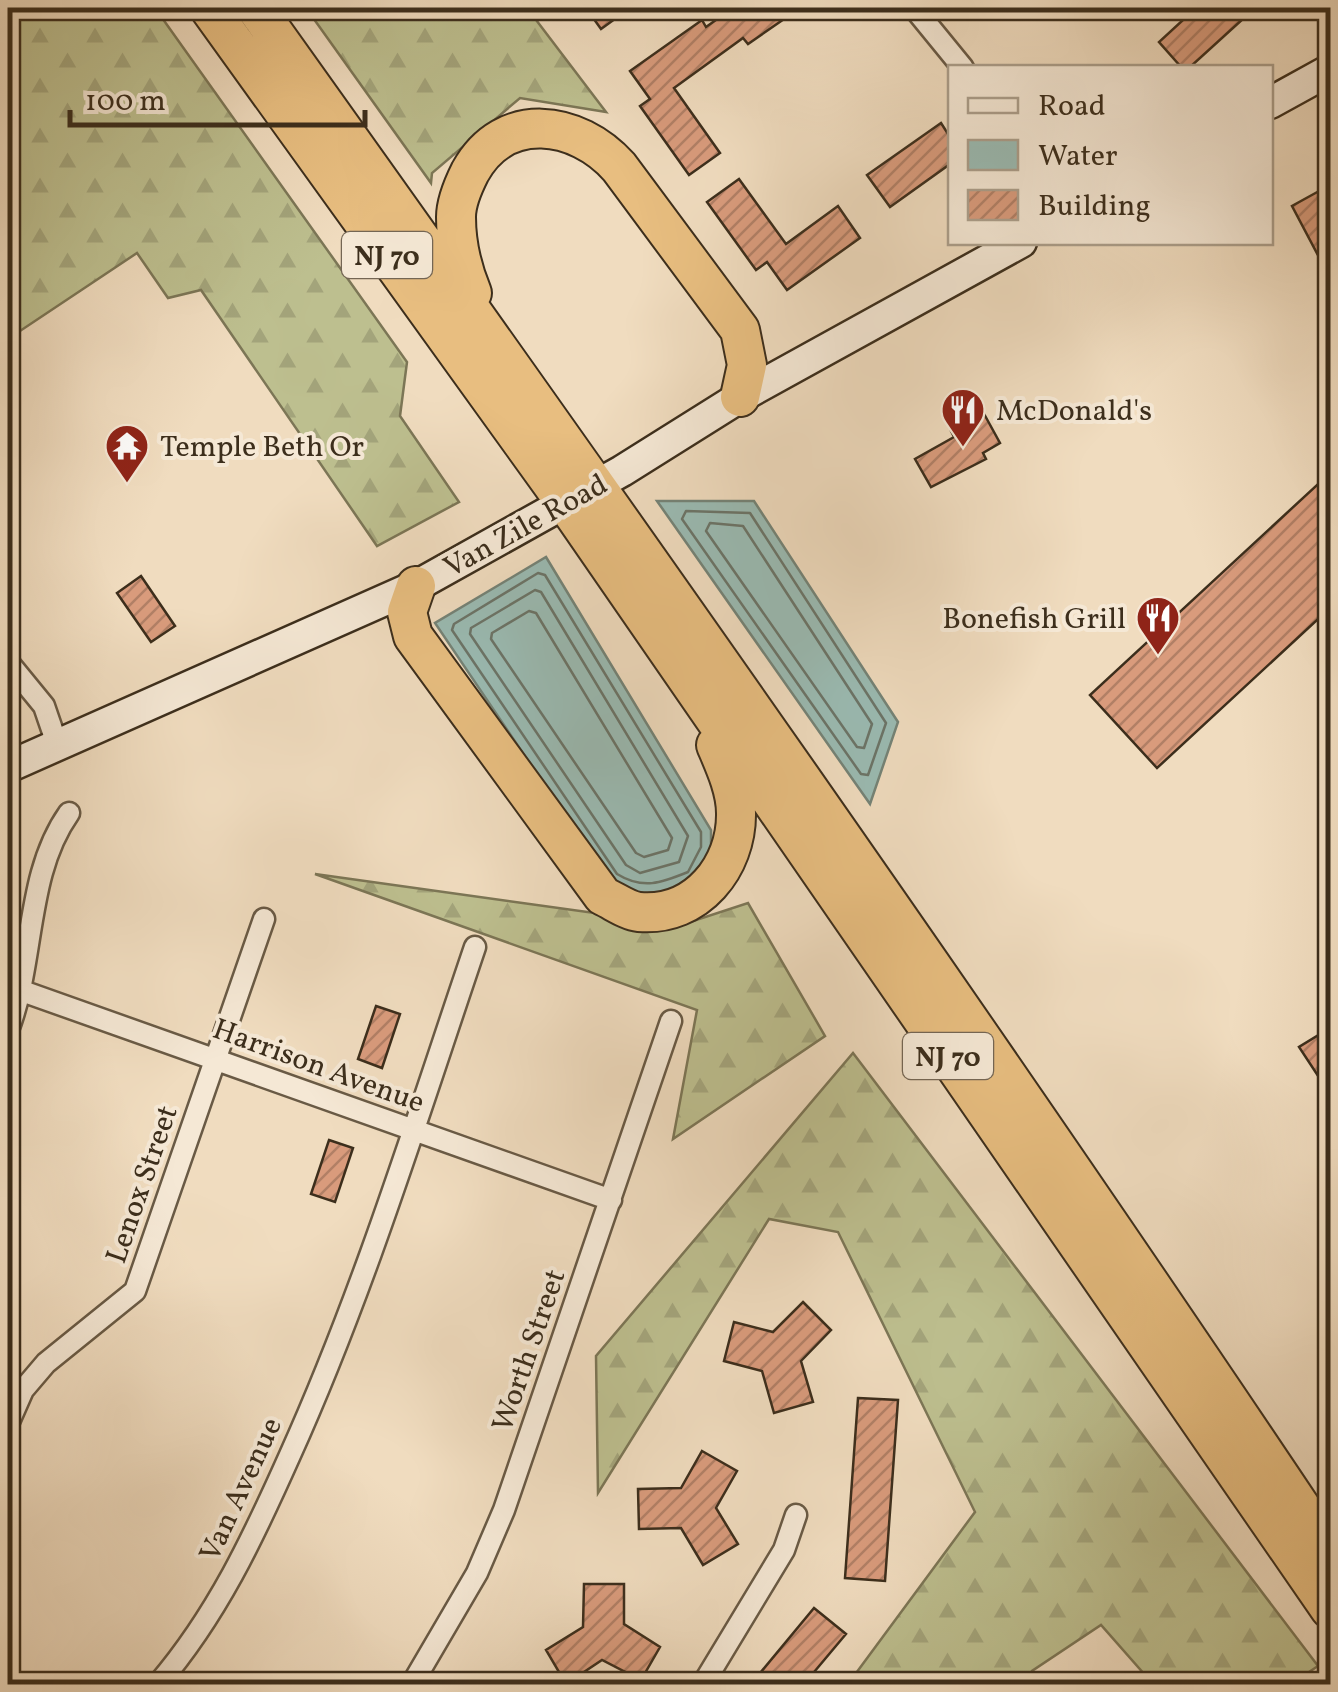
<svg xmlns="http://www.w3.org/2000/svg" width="1338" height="1692" font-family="Vollkorn,serif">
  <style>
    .forest { fill: url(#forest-firs); stroke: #7c7656; stroke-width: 2.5 }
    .water { fill: #9abbb3; stroke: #748377; stroke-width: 2.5 }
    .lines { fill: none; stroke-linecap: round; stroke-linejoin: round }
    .shore { stroke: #6b7468; stroke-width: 2.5 }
    .building { fill: url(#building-hatch); stroke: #3c2e1c; stroke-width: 2.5 }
    .street-casing { stroke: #695a45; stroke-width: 25 }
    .secondary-casing { stroke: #3c2e1c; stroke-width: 35 }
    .highway-casing { stroke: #3c2e1c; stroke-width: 42 }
    .street { stroke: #f5e8d5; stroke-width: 20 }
    .secondary { stroke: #f5e8d5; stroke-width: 30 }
    .highway { stroke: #e8be80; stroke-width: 38 }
    .labels { text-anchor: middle; stroke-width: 8; stroke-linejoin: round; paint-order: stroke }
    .shield { fill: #f5e8d5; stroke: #746654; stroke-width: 2.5 }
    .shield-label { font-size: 28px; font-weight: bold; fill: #3c2e1c }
    .poi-label { font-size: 30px; fill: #3c2e1c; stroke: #f5e8d5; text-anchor: start }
    .street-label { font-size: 30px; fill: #3c2e1c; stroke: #f5e8d5 }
  </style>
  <defs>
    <pattern id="forest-firs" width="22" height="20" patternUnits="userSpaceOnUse" patternTransform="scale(2.5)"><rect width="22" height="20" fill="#bdbf8f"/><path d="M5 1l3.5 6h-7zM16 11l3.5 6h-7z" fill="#a3a47b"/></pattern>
    <pattern id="building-hatch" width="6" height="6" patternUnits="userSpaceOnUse" patternTransform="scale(2.5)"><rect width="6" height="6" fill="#d99b7c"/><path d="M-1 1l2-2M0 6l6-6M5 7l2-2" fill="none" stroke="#b17f65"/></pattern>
  </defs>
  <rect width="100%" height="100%" fill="#f0dcbf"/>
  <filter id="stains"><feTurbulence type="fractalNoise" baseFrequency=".002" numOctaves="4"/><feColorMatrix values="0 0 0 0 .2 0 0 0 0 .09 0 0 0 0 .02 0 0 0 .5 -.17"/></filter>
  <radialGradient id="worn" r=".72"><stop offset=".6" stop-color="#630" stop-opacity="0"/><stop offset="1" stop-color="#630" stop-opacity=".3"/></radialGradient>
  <path class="forest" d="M8,8h147l252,354 -7,54 59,86 -82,44 -176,-256 -33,8 -31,-45 -129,86z
    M306,8h221l79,104 -86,-14 -88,75 -1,10z
    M315,874l366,51 67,-22 77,133 -152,103 24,-129z
    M853,1053l465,613 -27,18h-138l-52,-59 -69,46 1,13h-185l127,-172 -137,-280 -69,-13 -171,274 -2,-137z"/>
  <path class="water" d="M657,501h97l144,221 -28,82z
    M546,557l165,273v19l-14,30c-36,15 -52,24 -87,3l-175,-259z"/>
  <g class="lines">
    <path class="shore" d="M686,511l64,2 136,210 -18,52 -7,-1 -179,-255z
      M710,523l33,3 129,198 -8,24 -7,-1 -151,-216z
      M538,573l7,2 156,257v15l-13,25c-27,11 -45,18 -71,2l-165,-244 2,-6z
      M535,590l6,2 147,244 -9,26 -39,11 -14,-8 -156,-231 1,-6z
      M529,611l7,2 136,225 -4,12 -24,7 -8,-4 -145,-214 1,-6z"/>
  </g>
  <path class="building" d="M586,8h44l-29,21z
    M733,8h67l-52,36 -5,-6 -69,50 46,65 -31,22 -49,-69 10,-7 -20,-28 72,-51 4,7z
    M1196,8h59l-66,60h-7l-23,-26z
    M941,123l9,14v27l-60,43 -23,-32z
    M739,179l47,65 52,-38 22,32 -73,52 -20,-28 -11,8 -49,-68z
    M1330,185v93l-38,-72z
    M983,412l17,31 -17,10 3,6 -55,28 -16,-28 39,-22 -3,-6z
    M1330,473v135l-173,160 -67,-73z
    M141,576l34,50 -24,16 -34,-49z
    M376,1006l24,8 -18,54 -24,-9z
    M1330,1028v66l-31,-47z
    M329,1140l24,8 -18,54 -24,-8z
    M803,1302l28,28 -30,31 12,41 -39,11 -12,-42 -38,-10 10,-39 39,10z
    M858,1398l40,2 -13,181 -40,-3z
    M702,1451l35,20 -21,37 22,36 -35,21 -22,-37 -42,1 -1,-40 43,-1z
    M584,1584h40v40l36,23 -19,33 -39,-20 -36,24 -20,-34 37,-23z
    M814,1608l32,26 -42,50h-53z"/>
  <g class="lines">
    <defs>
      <path id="street" d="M914,8l49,60
        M8,662l36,44 13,38
        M8,986l603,214
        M8,1030c27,-69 17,-155 61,-217
        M8,1424l15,-34 23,-27 89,-72 129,-372
        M158,1684c59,-69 95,-146 132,-229 74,-164 127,-337 185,-508
        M412,1684l65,-111 27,-63 167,-489
        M703,1684l81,-134 12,-35"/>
      <path id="secondary" d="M1270,103l60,-33
        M8,767l408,-181 206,-115 118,-74 281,-155"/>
      <path id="highway" d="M209,8l356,494 765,1107
        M256,8c364,510 726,1022 1074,1543
        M472,293c-10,-24 -16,-50 -16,-76 0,-15 7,-31 14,-45 34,-62 107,-52 149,-5l121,163 7,35 -7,32
        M416,586l-9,26 6,24 190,260c11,5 25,15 36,16 58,5 98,-46 97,-99 0,-23 -11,-47 -20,-68"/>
    </defs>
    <use href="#street" class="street-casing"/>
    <use href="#secondary" class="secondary-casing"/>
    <use href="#highway" class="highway-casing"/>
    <use href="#street" class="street"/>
    <use href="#secondary" class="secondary"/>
    <use href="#highway" class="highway"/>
  </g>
  <defs>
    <symbol id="restaurant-pin" viewBox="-11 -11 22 30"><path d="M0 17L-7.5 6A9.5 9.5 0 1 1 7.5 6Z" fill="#8f2418" stroke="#f5e8d5"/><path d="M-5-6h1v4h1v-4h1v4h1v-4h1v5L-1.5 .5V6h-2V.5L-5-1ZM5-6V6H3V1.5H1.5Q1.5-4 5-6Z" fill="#fff"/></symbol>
    <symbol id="temple-pin" viewBox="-11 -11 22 30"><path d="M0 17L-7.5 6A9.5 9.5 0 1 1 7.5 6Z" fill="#8f2418" stroke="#f5e8d5"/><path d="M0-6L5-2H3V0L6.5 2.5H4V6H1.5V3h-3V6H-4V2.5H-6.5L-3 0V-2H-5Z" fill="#fff"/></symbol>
  </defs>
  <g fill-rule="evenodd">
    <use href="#restaurant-pin" x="938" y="385" width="50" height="68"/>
    <use href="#temple-pin" x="102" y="421" width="50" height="68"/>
    <use href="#restaurant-pin" x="1133" y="593" width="50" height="68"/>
  </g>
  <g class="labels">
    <g class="shield">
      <rect x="342" y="232" width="90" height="46" rx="8"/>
      <rect x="903" y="1033" width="90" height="46" rx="8"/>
    </g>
    <g class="shield-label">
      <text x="387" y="265">NJ 70</text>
      <text x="948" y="1066">NJ 70</text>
    </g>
    <g class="poi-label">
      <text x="996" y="420">McDonald's</text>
      <text x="160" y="456">Temple Beth Or</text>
      <text x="1126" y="628" text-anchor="end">Bonefish Grill</text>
    </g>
    <g class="street-label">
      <text transform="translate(525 525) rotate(-29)" y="10">Van Zile Road</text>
      <text transform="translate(319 1065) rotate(20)" y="10">Harrison Avenue</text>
      <text transform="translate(141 1184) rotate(-71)" y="10">Lenox Street</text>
      <text transform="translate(528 1350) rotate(-71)" y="10">Worth Street</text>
      <text transform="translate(240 1489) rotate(-65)" y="10">Van Avenue</text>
    </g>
  </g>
  <rect width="1338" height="1692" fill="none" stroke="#f0dcbf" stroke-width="40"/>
  <rect x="10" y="10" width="1318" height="1672" fill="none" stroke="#3c2e1c" stroke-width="5"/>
  <rect x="20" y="20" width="1298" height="1652" fill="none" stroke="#3c2e1c" stroke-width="2.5"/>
  <rect x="948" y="65" width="325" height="180" fill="#f5e8d5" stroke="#ab9e8b" stroke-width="2.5"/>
  <rect x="968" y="98" width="50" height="15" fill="#f5e8d5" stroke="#ab9e8b" stroke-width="2.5"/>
  <text x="1038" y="115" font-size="30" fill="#3c2e1c">Road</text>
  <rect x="968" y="140" width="50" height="30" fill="#9abbb3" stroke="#ab9e8b" stroke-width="2.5"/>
  <text x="1038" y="165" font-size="30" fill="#3c2e1c">Water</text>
  <rect x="968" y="190" width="50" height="30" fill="url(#building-hatch)" stroke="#ab9e8b" stroke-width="2.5"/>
  <text x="1038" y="215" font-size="30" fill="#3c2e1c">Building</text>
  <path d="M70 110v15h295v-15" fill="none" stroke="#3c2e1c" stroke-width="5"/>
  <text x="85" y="110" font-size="30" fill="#3c2e1c" stroke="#f5e8d5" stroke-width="8" paint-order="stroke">100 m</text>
  <rect width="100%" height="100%" filter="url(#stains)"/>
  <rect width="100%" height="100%" fill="url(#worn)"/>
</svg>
